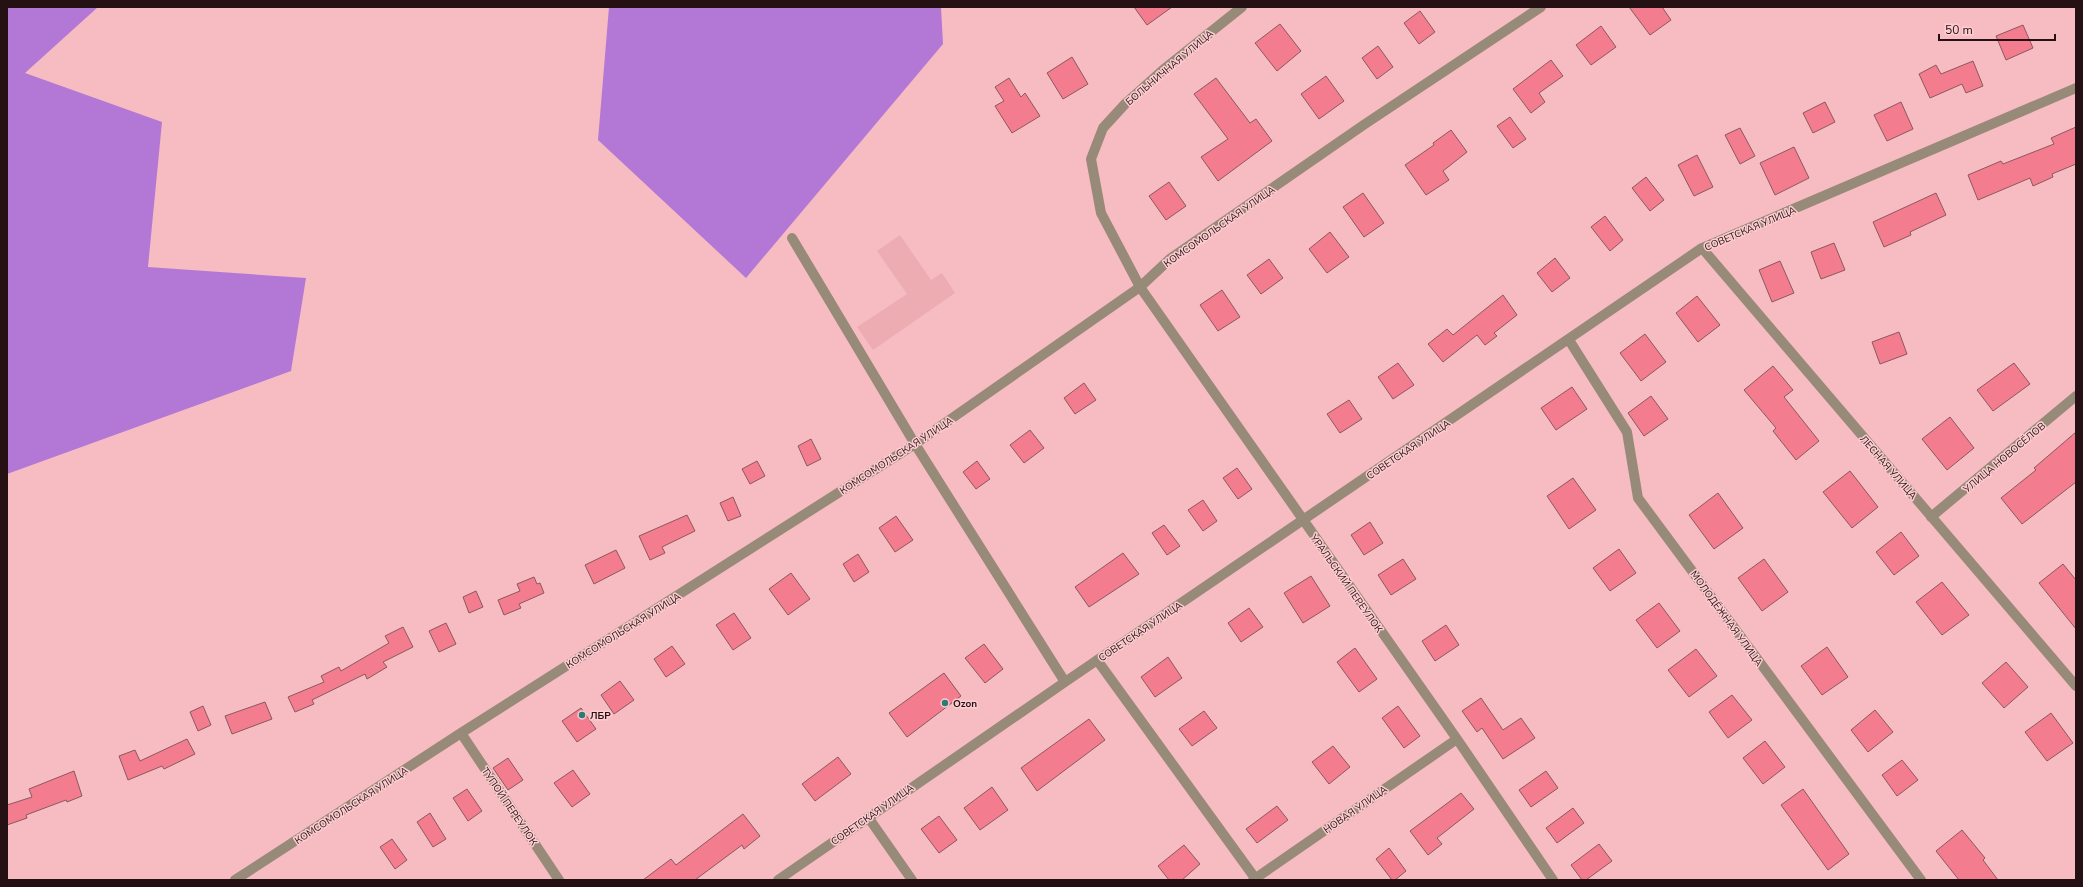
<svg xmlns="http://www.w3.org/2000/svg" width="2083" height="887" font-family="'Nunito Sans',sans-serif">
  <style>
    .built { fill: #edacb2 }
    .forest { fill: #b378d5 }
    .building { fill: #f37d8e; stroke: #8b585e }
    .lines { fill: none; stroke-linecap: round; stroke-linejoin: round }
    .minor { stroke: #988a78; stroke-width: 10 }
    .poi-dot { fill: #307976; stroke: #fdcdd1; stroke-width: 1.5 }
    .labels { text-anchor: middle; stroke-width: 3; stroke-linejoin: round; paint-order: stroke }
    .street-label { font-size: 10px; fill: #251013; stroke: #fdcdd1 }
    .poi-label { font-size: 10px; font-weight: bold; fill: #251013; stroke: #fdcdd1; text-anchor: start }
  </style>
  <rect width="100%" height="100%" fill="#f7bcc2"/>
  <path class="built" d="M900,235l31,45 11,-7 13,20 -82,57 -16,-23 50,-33 -30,-43z"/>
  <path class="forest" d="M7,7h91l-73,66 137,49 -14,145 158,11 -15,93 -284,103z
    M609,7h332l2,37 -197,234 -148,-138z"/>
  <path class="building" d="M1134,7h38l-25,18z
    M1629,7h33l9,13 -21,15z
    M1420,11l15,21 -16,12 -15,-21z
    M1280,24l21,27 -24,20 -22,-28z
    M2023,25l10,23 -27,12 -10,-24z
    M1601,26l15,21 -25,18 -15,-20z
    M1378,46l15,21 -16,12 -15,-21z
    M1072,57l16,27 -25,15 -16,-26z
    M1551,60l12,16 -24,17 6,9 -14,11 -18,-24z
    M1973,61l10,25 -17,7 -4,-9 -32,14 -11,-24 17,-9 5,9z
    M1326,76l18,25 -25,18 -18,-25z
    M1009,78l12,19 4,-4 15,23 -28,17 -17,-27 9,-5 -9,-14z
    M1216,78l34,45 6,-4 16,22 -54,40 -17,-24 27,-18 -34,-45z
    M1825,102l10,20 -22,11 -10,-20z
    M1901,102l12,27 -26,12 -13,-26z
    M1510,117l16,22 -13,9 -16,-22z
    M2076,127v37l-24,10 1,3 -20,9 -3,-8 -52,22 -10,-25 33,-14 2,3 51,-20 -3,-6z
    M1740,128l15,28 -15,8 -15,-29z
    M1451,130l16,22 -24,19 6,9 -23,15 -21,-30 29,-20 -1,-2z
    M1794,147l15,31 -34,17 -15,-32z
    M1697,155l16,32 -19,9 -16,-31z
    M1646,177l18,23 -14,11 -18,-23z
    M1169,182l17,24 -20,14 -17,-24z
    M1363,193l21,30 -20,14 -21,-30z
    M1936,193l10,22 -36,17 1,3 -27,12 -11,-25z
    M1605,216l18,24 -13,11 -19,-24z
    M1330,232l19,25 -22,16 -18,-24z
    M1834,243l11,27 -24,9 -10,-27z
    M1555,258l15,20 -18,14 -15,-19z
    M1269,259l14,19 -22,16 -14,-19z
    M1780,261l14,32 -22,9 -13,-32z
    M1222,290l18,27 -22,14 -18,-26z
    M1503,295l14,20 -23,18 3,3 -12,9 -8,-10 -34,27 -15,-18 19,-15 6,6z
    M1697,296l23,29 -22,17 -22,-29z
    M1899,332l8,22 -27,10 -8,-22z
    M1645,334l21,28 -25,19 -21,-28z
    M1398,363l16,22 -21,14 -15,-22z
    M2014,363l16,21 -37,27 -16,-21z
    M1773,366l20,24 -9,7 35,44 -23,19 -23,-29 3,-3 -32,-38z
    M1084,383l12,17 -21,14 -11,-16z
    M1572,387l15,22 -31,21 -15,-22z
    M1651,396l17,23 -24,17 -16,-23z
    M1349,400l13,19 -22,14 -13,-19z
    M1950,417l24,31 -27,22 -25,-31z
    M1030,430l14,18 -20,15 -14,-18z
    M2076,432v50l-54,42 -21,-26 35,-28 -2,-2z
    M811,439l10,20 -14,7 -9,-20z
    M757,461l8,15 -15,8 -8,-15z
    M977,461l13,18 -14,10 -13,-17z
    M1237,468l15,21 -14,10 -15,-21z
    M1850,471l28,36 -26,21 -29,-36z
    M1573,478l23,32 -27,19 -22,-33z
    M1718,493l25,35 -29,21 -25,-34z
    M733,497l8,19 -13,5 -8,-18z
    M1203,500l14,21 -14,10 -15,-21z
    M687,515l8,16 -33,16 3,6 -15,7 -11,-24z
    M896,516l17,24 -18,12 -16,-24z
    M1370,522l13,21 -19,12 -13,-20z
    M1164,525l16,21 -13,9 -15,-22z
    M1901,532l18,24 -25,19 -18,-23z
    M1619,549l17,24 -26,18 -17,-23z
    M616,550l9,18 -31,16 -9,-19z
    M1123,553l16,21 -50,33 -14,-20z
    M858,554l11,18 -15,10 -11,-18z
    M1403,559l13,20 -25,16 -13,-20z
    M1764,559l24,33 -26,19 -24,-33z
    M2063,564l13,16v49l-37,-46z
    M791,573l19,26 -22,16 -19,-26z
    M1311,576l19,30 -27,17 -19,-30z
    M534,577l3,7 3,-1 4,10 -25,11 2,4 -17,7 -6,-15 22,-9 -3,-7z
    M1942,582l27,33 -27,20 -26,-33z
    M476,591l7,16 -14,6 -6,-16z
    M1659,603l21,28 -23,17 -21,-28z
    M1249,608l14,19 -22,15 -13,-19z
    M734,613l17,25 -18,12 -17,-25z
    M446,623l10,21 -17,8 -10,-21z
    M1446,625l13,20 -24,16 -13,-20z
    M403,627l10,20 -30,15 4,5 -20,12 -2,-5 -53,26 2,4 -19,8 -7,-15 36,-15 -3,-6 18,-9 2,4 48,-28 -4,-7z
    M984,644l19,25 -18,14 -20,-25z
    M672,646l13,18 -19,13 -12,-18z
    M1827,647l21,30 -26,18 -21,-29z
    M1355,648l22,31 -18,13 -22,-30z
    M1696,649l21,27 -28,21 -21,-27z
    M1168,657l14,21 -27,19 -14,-20z
    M2006,662l22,25 -24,21 -22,-25z
    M944,673l17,23 -54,41 -18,-24z
    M620,681l14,19 -20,14 -13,-19z
    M1732,695l20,25 -24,18 -19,-26z
    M1481,698l22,32 18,-12 14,20 -32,21 -21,-31 -5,4 -15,-21z
    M265,702l7,17 -40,15 -7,-18z
    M203,706l8,19 -13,6 -8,-19z
    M1398,706l22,30 -16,12 -22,-30z
    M581,708l15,21 -19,13 -15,-21z
    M1875,710l18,22 -25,20 -17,-22z
    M1204,711l13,17 -25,18 -13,-17z
    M2051,713l22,30 -26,18 -22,-29z
    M1089,719l16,21 -68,51 -16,-23z
    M187,739l8,15 -31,15 -2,-3 -34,14 -9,-24 16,-6 5,11z
    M1765,741l20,26 -22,17 -20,-26z
    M1333,746l17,21 -21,17 -17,-22z
    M838,757l13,17 -36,27 -13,-17z
    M508,758l15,22 -15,10 -15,-22z
    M1902,760l16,20 -21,16 -15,-21z
    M573,770l17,24 -18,13 -18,-24z
    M74,771l8,25 -15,6 -1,-2 -40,15 1,3 -20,7v-20l25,-8 -3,-8z
    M1546,771l12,17 -27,19 -12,-17z
    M992,787l16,23 -28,20 -16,-22z
    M467,789l15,22 -14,10 -15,-23z
    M1803,789l46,65 -21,16 -47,-65z
    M1461,793l13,16 -37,29 5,6 -14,11 -18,-24z
    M1277,806l11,14 -31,23 -11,-14z
    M1573,808l11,15 -27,20 -11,-15z
    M430,813l16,26 -13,8 -16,-25z
    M743,814l17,22 -16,13 -2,-4 -47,35h-52l28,-21 5,6z
    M939,816l18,24 -18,13 -18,-24z
    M1962,830l23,28 -2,2 15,20h-39l-23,-29z
    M392,839l15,21 -12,9 -15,-22z
    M1599,844l13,17 -26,19h-4l-11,-15z
    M1184,845l16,19 -18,16h-13l-11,-14z
    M1389,848l17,23 -11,9h-3l-16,-21z"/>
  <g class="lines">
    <path class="minor" d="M1242,7l-79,63 -38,34 -22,24 -12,31 10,54 39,74 317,452 96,141
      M792,238l123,206 150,238
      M1702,248l374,438
      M1569,340l58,92 11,66 283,382
      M1931,517l145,-121
      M1097,660l158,218
      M461,733l98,147
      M868,817l44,63
      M235,880l226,-147 454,-289 225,-157 31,-29 194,-134 176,-117
      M778,880l287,-198 637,-434 374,-160
      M1253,880l204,-141"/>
  </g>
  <g class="poi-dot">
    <circle cx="945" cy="703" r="4"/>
    <circle cx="582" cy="715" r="4"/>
  </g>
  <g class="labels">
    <g class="street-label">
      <text transform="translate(1169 67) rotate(-40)" y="4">БОЛЬНИЧНАЯ УЛИЦА</text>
      <text transform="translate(1219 226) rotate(-35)" y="4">КОМСОМОЛЬСКАЯ УЛИЦА</text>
      <text transform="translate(1750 228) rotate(-23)" y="4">СОВЕТСКАЯ УЛИЦА</text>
      <text transform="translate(1408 449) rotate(-34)" y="4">СОВЕТСКАЯ УЛИЦА</text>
      <text transform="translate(896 455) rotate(-33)" y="4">КОМСОМОЛЬСКАЯ УЛИЦА</text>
      <text transform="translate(2004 457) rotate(-40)" y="4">УЛИЦА НОВОСЁЛОВ</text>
      <text transform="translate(1889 467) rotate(49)" y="4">ЛЕСНАЯ УЛИЦА</text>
      <text transform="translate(1347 583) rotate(55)" y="4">УРАЛЬСКИЙ ПЕРЕУЛОК</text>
      <text transform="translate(1727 618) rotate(54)" y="4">МОЛОДЁЖНАЯ УЛИЦА</text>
      <text transform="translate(623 630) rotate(-32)" y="4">КОМСОМОЛЬСКАЯ УЛИЦА</text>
      <text transform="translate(1140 631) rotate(-34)" y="4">СОВЕТСКАЯ УЛИЦА</text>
      <text transform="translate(351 805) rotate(-33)" y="4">КОМСОМОЛЬСКАЯ УЛИЦА</text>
      <text transform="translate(510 806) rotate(56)" y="4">ТУПОЙ ПЕРЕУЛОК</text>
      <text transform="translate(1355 809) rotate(-35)" y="4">НОВАЯ УЛИЦА</text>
      <text transform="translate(872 814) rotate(-35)" y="4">СОВЕТСКАЯ УЛИЦА</text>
    </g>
    <g class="poi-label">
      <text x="953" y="707">Ozon</text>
      <text x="590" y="719">ЛБР</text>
    </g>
  </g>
  <rect width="2083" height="887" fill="none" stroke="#251013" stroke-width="16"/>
  <path d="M1939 34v6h116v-6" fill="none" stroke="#251013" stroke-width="2"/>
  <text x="1945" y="34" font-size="12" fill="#251013" stroke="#fdcdd1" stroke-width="3" paint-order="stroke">50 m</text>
</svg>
